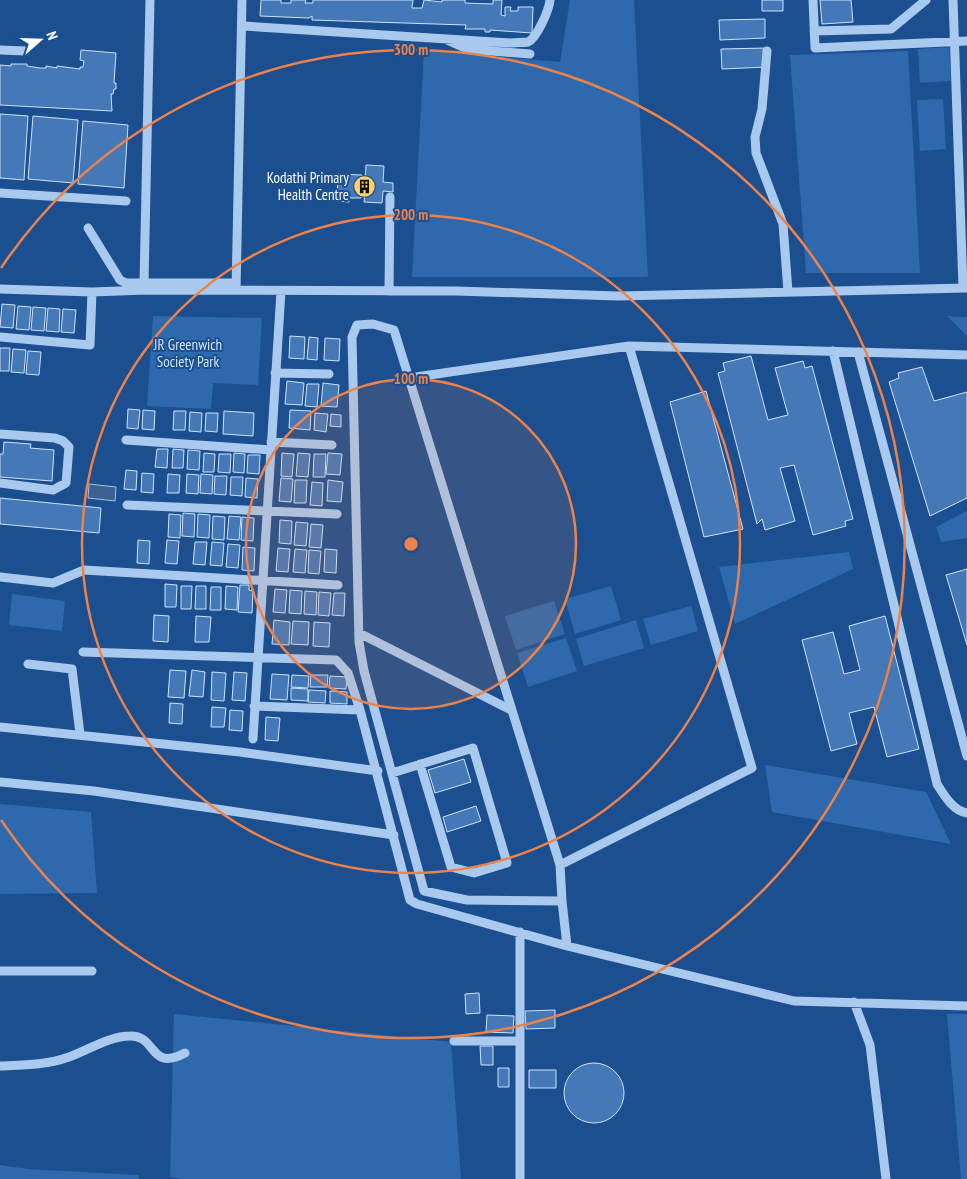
<svg xmlns="http://www.w3.org/2000/svg" width="967" height="1179" font-family="'PT Sans Narrow',sans-serif">
  <style>
    .green { fill: #2e69ad }
    .water { fill: #3c6290; stroke: #9cc4f0 }
    .building { fill: #4478b7; stroke: #cfe3fa }
    .lines { fill: none; stroke-linecap: round; stroke-linejoin: round }
    .minor { stroke: #a9c9ee; stroke-width: 9 }
    .ring { fill: none; stroke: #ee8249; stroke-width: 2.5 }
    .labels { text-anchor: middle; stroke-width: 4; stroke-linejoin: round; paint-order: stroke }
    .poi-label { font-size: 15px; fill: #fff; stroke: #1b4f8f; text-anchor: end }
    .park-label { font-size: 15px; fill: #cfe3fa; stroke: #1b4f8f }
    .centre { fill: #ee8249; stroke: #1b4f8f; stroke-width: 2.5 }
    .ring-label { font-size: 15px; text-anchor: middle; font-weight: bold; fill: #ee8249; stroke: #1b4f8f; stroke-width: 4; stroke-linejoin: round; paint-order: stroke }
  </style>
  <rect width="100%" height="100%" fill="#1b4f8f"/>
  <path class="green" d="M570,0h64l14,277h-236l12,-226 136,11z
    M949,47l2,34 -31,2 -2,-34z
    M908,51l12,222h-114l-16,-218z
    M943,99l3,50 -26,2 -3,-51z
    M153,316l109,2 -4,67 -45,-2 -2,26 -64,-3z
    M947,316l20,1v19z
    M967,511v27l-26,4 -5,-15z
    M849,552l4,17 -118,55 -16,-57z
    M611,586l10,34 -46,14 -10,-35z
    M12,594l53,7 -3,30 -53,-6z
    M554,601l11,33 -49,16 -11,-34z
    M691,606l7,25 -47,14 -8,-26z
    M636,620l8,28 -60,18 -8,-27z
    M566,638l11,33 -49,16 -11,-34z
    M765,765l161,27 25,52 -179,-32z
    M0,804l91,8 6,81 -97,1z
    M174,1014l277,28 10,137h-279l-12,-2z
    M947,1014h20v165h-6z
    M0,1165l28,4 110,6 1,4h-139z"/>
  <path class="water" d="M89,484l27,3 -1,14 -27,-3z"/>
  <path class="building" d="M261,0h20v3h10v-3h15l-1,3h8v-3h100l-1,8h10l2,-8 18,2v-2h23v3l28,1v-4h9l-1,15 4,1v-9h6l-1,4h8v-4h15l-1,26 -42,-3v2h-5v-3h-20l1,-4 -154,-5v-4l-3,2 -49,-2z
    M762,0h21v11h-21z
    M820,0h31l2,22 -31,2z
    M765,19v19l-45,2 -1,-20z
    M767,48v19l-45,2 -1,-20z
    M81,50l35,3 -2,30h2v6h-2l-1,5h-2l1,17 -112,-6v-40l11,1v-2h16v2l13,2h6v-2l11,2v-2l23,3v-2h3l1,-6 -4,-1z
    M0,114l28,2 -4,64 -24,-2z
    M33,116l45,4 -5,63 -45,-4z
    M83,121l45,4 -4,63 -46,-4z
    M366,165l18,1 -1,16 10,1v9l-10,-1 -1,12 -18,-1 1,-10h-3l-1,6h-12v4l-12,-1 1,-27 24,1v8h3z
    M2,304l13,1 -2,23 -13,-1z
    M18,306l13,1 -2,23 -13,-1z
    M33,307l13,1 -2,23 -13,-1z
    M48,308l12,1 -1,23 -13,-1z
    M63,309l13,1 -2,23 -13,-1z
    M290,336l15,1 -1,22 -15,-1z
    M309,337l9,1 -1,22 -10,-1z
    M325,338l15,1 -1,22 -15,-1z
    M0,348h10l-1,23h-9z
    M13,349l13,1 -2,23 -13,-1z
    M28,351l13,1 -2,23 -13,-1z
    M751,356l17,64 20,-5 -13,-47 28,-7 2,7 7,-2 41,153 -8,2 1,5 -33,9 -19,-70 -14,3 15,53 -30,9 -3,-11 -5,5 -39,-151 7,-2 -2,-8z
    M922,367l12,34 33,-9v106l-37,18 -41,-134 10,-4 -1,-5z
    M287,381l17,2 -2,22 -17,-1z
    M323,383l16,2 -2,22 -16,-1z
    M307,384h12l-2,23 -12,-1z
    M706,391l37,138 -39,8 -34,-135z
    M128,409l12,1 -2,19 -11,-1z
    M143,410l12,1 -1,19 -12,-1z
    M290,410l21,1 -1,19 -21,-2z
    M174,411h12l-1,19h-12z
    M224,411l30,2 -1,23 -30,-2z
    M190,412l12,1 -1,19 -12,-1z
    M206,413h12l-1,19 -12,-1z
    M315,413l13,1 -2,18 -12,-2z
    M331,414l10,1v12l-11,-1z
    M4,442l27,2 -1,4 24,2 -2,31 -52,-4v-23h3z
    M157,449h11l-1,19 -12,-1z
    M173,449l11,1 -1,18h-11z
    M188,450l12,1 -1,19 -12,-1z
    M204,453l11,1 -1,18h-11z
    M234,453l11,1 -1,19 -11,-1z
    M282,453l12,1 -2,23 -11,-1z
    M298,453l12,1 -2,23 -12,-1z
    M328,453l14,1 -2,21 -14,-1z
    M219,454h12l-1,19 -12,-1z
    M314,454h12l-1,23h-12z
    M248,455h12l-1,19 -12,-1z
    M126,470l11,1 -1,19 -12,-1z
    M142,473l12,1 -1,19 -12,-1z
    M168,474l12,1 -1,18h-12z
    M187,474l12,1 -1,19 -12,-1z
    M201,474l12,1 -1,19 -12,-1z
    M215,476h12l-1,19 -12,-1z
    M231,477h12l-1,19 -12,-1z
    M246,478l12,1 -1,19 -12,-1z
    M281,478l12,1 -2,23 -12,-1z
    M295,480h12l-1,23h-12z
    M328,480l15,2 -2,20 -14,-1z
    M312,482l11,1 -1,23 -12,-1z
    M0,498l101,10 -2,25 -99,-9z
    M183,513l12,1 -1,23 -12,-1z
    M169,514l12,1 -1,23 -12,-1z
    M198,514l12,1 -1,23 -12,-1z
    M213,516l12,1 -1,23 -12,-1z
    M229,516l12,1 -2,23 -12,-1z
    M242,517l12,1 -1,23 -12,-1z
    M280,520l12,1 -1,23 -12,-1z
    M296,522l12,1 -2,23 -12,-1z
    M311,524l12,1 -2,23 -12,-1z
    M138,540l12,1 -1,23 -12,-1z
    M167,540l12,1 -2,23 -12,-1z
    M195,542h12l-2,23 -12,-1z
    M212,542l12,1 -2,23 -12,-1z
    M228,544l12,1 -2,23 -12,-1z
    M243,547l12,1 -1,23 -12,-1z
    M278,548l12,1 -2,23 -12,-1z
    M295,549l12,1 -2,23 -12,-1z
    M325,549l12,1 -1,23 -12,-1z
    M309,550l12,1 -2,23 -11,-1z
    M967,569v76l-21,-70z
    M165,584l12,1 -1,22h-11z
    M240,585h9v5l4,1 -1,22 -14,-1z
    M181,586h11l-1,23h-10z
    M196,586h10v23h-11z
    M226,586l12,1 -1,23 -12,-1z
    M211,587h10v23h-11z
    M275,589l12,1 -2,23 -12,-1z
    M290,590l12,1 -1,23 -12,-1z
    M305,591l12,1 -1,23 -12,-1z
    M319,592l12,1 -2,23 -11,-1z
    M334,593h11l-1,23 -12,-1z
    M154,615l15,1 -1,26 -15,-1z
    M196,616l15,1 -2,25h-14z
    M885,616l34,133 -32,8 -13,-50 -25,6 8,31 -26,7 -29,-111 31,-8 11,42 16,-4 -11,-44z
    M274,620l16,2 -1,23 -17,-1z
    M293,621l16,1 -1,23 -17,-1z
    M314,622l16,1 -1,24 -16,-1z
    M170,670l16,1 -2,27 -16,-1z
    M192,670l13,2 -2,25 -14,-1z
    M212,672l14,1 -2,28 -13,-1z
    M234,672l13,1 -2,28 -13,-1z
    M272,674l17,1 -2,25 -17,-1z
    M292,675l17,1 -1,12 -17,-1z
    M311,675h17l-1,12h-17z
    M330,676l17,1 -1,12 -17,-1z
    M291,688l17,1v12l-17,-1z
    M309,690l17,1 -1,12 -17,-1z
    M330,691l17,1v12l-17,-1z
    M170,703l13,1 -1,20 -13,-1z
    M212,707l14,1 -2,19h-13z
    M230,710l13,1 -1,20 -13,-1z
    M266,717l14,1 -2,23 -13,-1z
    M464,759l7,23 -36,11 -7,-23z
    M476,806l5,15 -34,11 -4,-15z
    M479,993l1,20 -14,1 -1,-20z
    M555,1010v18l-29,1 -1,-18z
    M487,1015l27,1 -1,17 -27,-1z
    M480,1046h13v19h-12z
    M564 1093a30 30 0 1 1 60 0a30 30 0 1 1-60 0Z
    M498,1068h11v19h-11z
    M529,1070h27v18h-27z"/>
  <g class="lines">
    <path class="minor" d="M813,0l2,48 152,-7
      M953,0l10,288
      M243,26l268,17c5,-1 12,0 17,-1 9,-4 21,-32 22,-42
      M814,31l77,-2 35,-29
      M447,40l20,9 63,5
      M0,50l26,1
      M767,51l-5,58 -7,28 1,16 27,71 5,68
      M0,193l126,8
      M88,228l32,52 6,3h110
      M144,284l6,-284
      M0,289l92,3 54,-2 310,1 162,5 349,-8
      M236,290l6,-290
      M389,291l1,-94
      M373,324l21,6 166,535 2,36 -95,-1 -43,-9 -60,-220 -5,-29 -7,-305 5,-12z
      M0,337l90,8 2,-53
      M833,351l104,433c7,11 16,27 30,29
      M858,352l109,404
      M275,373l54,1
      M409,378l220,-32 338,9
      M0,434l55,4 8,3 6,6 -3,36 -13,7 -53,-7
      M126,440l145,10
      M271,442l61,3
      M127,505l210,9
      M0,577l53,6 31,-13 254,15
      M359,633l152,77
      M83,652l253,8 12,13 12,37 50,190 7,4 150,42 227,55 173,5
      M28,664l44,5 8,65
      M254,706l106,4
      M0,727l240,25 138,19
      M253,739l28,-448
      M392,773l81,-25 34,115 -33,10 -23,-6 -31,-103
      M0,782l94,9 300,44
      M560,865l192,-97 -123,-422
      M562,901l5,45
      M0,971h92
      M854,1002l16,43 16,134
      M454,1041h66
      M0,1066c23,-1 47,-1 69,-9 19,-7 41,-21 61,-21 27,-1 19,36 55,17
      M520,1179v-247"/>
  </g>
  <circle cx="411" cy="544" r="165" fill="#ee8249" fill-opacity=".12"/>
  <g class="ring">
    <circle cx="411" cy="544" r="165"/>
    <circle cx="411" cy="544" r="329"/>
    <path d="M1 268A494 494 0 1 1 1 820"/>
  </g>
  <defs>
    <symbol id="building-disc" viewBox="-11 -11 22 22"><circle r="9.5" fill="#ffd166" stroke="#1b4f8f"/><path d="M-4-6H4V6H1V3H-1V6H-4ZM-2.5-4.3h1.7v1.8h-1.7ZM.8-4.3h1.7v1.8H.8ZM-2.5-1h1.7V.8h-1.7ZM.8-1h1.7V.8H.8Z" fill="#111"/></symbol>
  </defs>
  <g fill-rule="evenodd">
    <use href="#building-disc" x="352" y="174" width="25" height="25"/>
  </g>
  <g class="labels">
    <g class="poi-label">
      <text x="349" y="183">Kodathi Primary<tspan x="349" dy="17">Health Centre</tspan></text>
    </g>
    <g class="park-label">
      <text x="188" y="350">JR Greenwich<tspan x="188" dy="17">Society Park</tspan></text>
    </g>
  </g>
  <circle cx="411" cy="544" r="8" class="centre"/>
  <g class="ring-label">
    <text x="411" y="55">300 m</text>
    <text x="411" y="220">200 m</text>
    <text x="411" y="384">100 m</text>
  </g>
  <g transform="translate(40 40) rotate(70)" stroke="#1b4f8f" stroke-width="4" paint-order="stroke">
  <path d="M0-4L9 19L0 12L-9 19Z" fill="#ffffff"/>
  <text y="-8" font-size="14" font-weight="bold" text-anchor="middle" fill="#ffffff">N</text>
  </g>
</svg>
